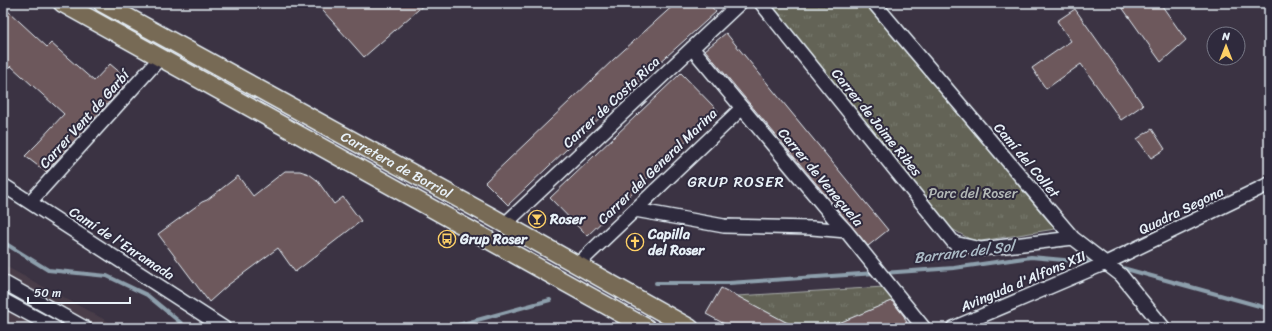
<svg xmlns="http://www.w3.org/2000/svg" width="1272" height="331" font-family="Sriracha,sans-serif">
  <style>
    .built { fill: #4a3e4a }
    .park { fill: url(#park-tufts); stroke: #a6aaa7 }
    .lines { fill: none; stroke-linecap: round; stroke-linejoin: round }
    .stream { stroke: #8d9fac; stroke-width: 4 }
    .building { fill: #6d585c; stroke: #e8f1f8 }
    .minor-casing { stroke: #e8f1f8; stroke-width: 16 }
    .major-casing { stroke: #e8f1f8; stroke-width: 20 }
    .minor { stroke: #2f2a3d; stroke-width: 13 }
    .major { stroke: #776a54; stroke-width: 17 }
    .labels { text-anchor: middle; stroke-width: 4; stroke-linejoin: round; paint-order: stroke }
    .street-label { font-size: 14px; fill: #e8f1f8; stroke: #2f2a3d }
    .park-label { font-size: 14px; fill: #b3b9b7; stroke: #2f2a3d }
    .poi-label { font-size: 14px; font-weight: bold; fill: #e8f1f8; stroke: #2f2a3d; text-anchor: start }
    .neighbourhood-label { font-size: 15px; letter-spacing: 1px; fill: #e8f1f8; stroke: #2f2a3d }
    .water-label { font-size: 15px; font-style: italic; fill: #abbbc6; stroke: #2f2a3d }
  </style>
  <defs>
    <pattern id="park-tufts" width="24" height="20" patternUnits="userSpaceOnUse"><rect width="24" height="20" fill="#636456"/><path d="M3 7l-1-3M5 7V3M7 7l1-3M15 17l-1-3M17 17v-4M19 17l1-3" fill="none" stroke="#797b6f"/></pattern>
  </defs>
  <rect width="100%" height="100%" fill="#3b3343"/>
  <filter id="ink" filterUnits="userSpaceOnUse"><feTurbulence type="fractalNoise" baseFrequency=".025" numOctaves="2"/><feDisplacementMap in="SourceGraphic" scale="8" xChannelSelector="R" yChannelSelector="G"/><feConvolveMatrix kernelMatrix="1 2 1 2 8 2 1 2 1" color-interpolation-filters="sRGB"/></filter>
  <g filter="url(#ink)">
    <path class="built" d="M3,265l117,63h-117z"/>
    <path class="park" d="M769,3h95l191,226 -80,13 -23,-13z
      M884,287l13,12 -70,29h-30l-60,-32z"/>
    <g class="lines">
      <path class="stream" d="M3,242l45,28 59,6 40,19 40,33
        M1119,267l144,40h6
        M883,273l71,-5 77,-11 66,6
        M656,283h73l147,-10
        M445,328l25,-6 80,-22"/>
    </g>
    <path class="building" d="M316,3h110l-62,54z
      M676,3h32l8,9 -89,80 -119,113 -23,-23 129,-123z
      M1119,3h41l26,37 -25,22z
      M1075,9l68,96 -22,15 -40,-56 -35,25 -14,-21 39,-27 -14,-20z
      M8,11l39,36 4,-4 43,38 16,-17 19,16 -83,92 -21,-16 14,-14h-1l26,-28 -53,-48 -8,8v-57z
      M726,33l162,197 -20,16 -163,-196z
      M681,73l37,38 -131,125 -37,-38z
      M1152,129l13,20 -14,9 -14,-19z
      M285,171h15l9,3 8,6 17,24 9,-7 18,24 -66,51 -17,-24 -50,37 -19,17 -51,-68 44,-32 5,-2 31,-24 15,20z
      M721,288l16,8 60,32h-65l-26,-14z
      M892,301l12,15 5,12h-82z"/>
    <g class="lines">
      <defs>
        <path id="minor" d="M761,3l193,240 27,6 92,-11
          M874,3l199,235 48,37 43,53
          M692,48l141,169 13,14 78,97
          M3,185l221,143
          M30,202l131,-145
          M635,210l89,16 88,2 34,3
          M505,224l235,-221
          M577,265l165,-157
          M3,282l82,46
          M3,300l52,28
          M953,328l153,-65 163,-79"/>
        <g id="major">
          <path d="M62,3l585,325"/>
          <path id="s1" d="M102,3l390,214 198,111"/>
        </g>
      </defs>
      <use href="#minor" class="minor-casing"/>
      <use href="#major" class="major-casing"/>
      <use href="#minor" class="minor"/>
      <use href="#major" class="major"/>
    </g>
  </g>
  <defs>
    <symbol id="bar-ring" viewBox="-11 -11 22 22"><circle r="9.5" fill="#2f2a3d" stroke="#ffd166" stroke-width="1.5"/><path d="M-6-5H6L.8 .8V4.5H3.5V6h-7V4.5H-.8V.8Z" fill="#ffd166"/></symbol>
    <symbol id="bus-ring" viewBox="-11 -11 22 22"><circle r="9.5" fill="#2f2a3d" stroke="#ffd166" stroke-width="1.5"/><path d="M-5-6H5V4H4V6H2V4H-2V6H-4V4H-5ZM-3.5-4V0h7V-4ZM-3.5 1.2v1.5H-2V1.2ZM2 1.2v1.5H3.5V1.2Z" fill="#ffd166"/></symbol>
    <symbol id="church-ring" viewBox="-11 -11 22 22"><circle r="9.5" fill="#2f2a3d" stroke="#ffd166" stroke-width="1.5"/><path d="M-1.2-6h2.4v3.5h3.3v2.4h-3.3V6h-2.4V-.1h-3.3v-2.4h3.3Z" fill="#ffd166"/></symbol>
  </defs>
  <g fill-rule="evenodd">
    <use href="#bar-ring" x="527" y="209" width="20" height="20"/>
    <use href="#bus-ring" x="437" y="229" width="20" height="20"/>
    <use href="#church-ring" x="625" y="232" width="20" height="20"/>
  </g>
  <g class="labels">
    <g class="street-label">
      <text transform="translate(611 102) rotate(-43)" y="5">Carrer de Costa Rica</text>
      <text transform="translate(84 119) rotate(-48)" y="5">Carrer Vent de Garbí</text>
      <text transform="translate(877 122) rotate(51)" y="5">Carrer de Jaime Ribes</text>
      <text transform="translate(1027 160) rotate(50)" y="5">Camí del Collet</text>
      <text dy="5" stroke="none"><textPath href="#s1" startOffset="336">Carretera de Borriol</textPath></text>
      <text transform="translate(657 166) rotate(-44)" y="5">Carrer del General Marina</text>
      <text transform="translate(821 177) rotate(50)" y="5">Carrer de Veneçuela</text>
      <text transform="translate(1181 210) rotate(-26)" y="5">Quadra Segona</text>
      <text transform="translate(122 243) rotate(33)" y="5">Camí de l'Enramada</text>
      <text transform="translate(1023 281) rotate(-23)" y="5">Avinguda d'Alfons XII</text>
    </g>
    <g class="park-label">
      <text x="973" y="198">Parc del Roser</text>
    </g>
    <g class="poi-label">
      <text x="550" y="224">Roser</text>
      <text x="648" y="239">Capilla<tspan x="648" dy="16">del Roser</tspan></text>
      <text x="460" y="244">Grup Roser</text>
    </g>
    <g class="neighbourhood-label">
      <text x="736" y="187">GRUP ROSER</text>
    </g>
    <g class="water-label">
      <text transform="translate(964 252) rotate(-7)" y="5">Barranc del Sol</text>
    </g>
  </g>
  <rect width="1272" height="331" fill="none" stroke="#2f2a3d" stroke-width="16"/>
  <rect x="8" y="8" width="1256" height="315" fill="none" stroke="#e8f1f8" stroke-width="1.5" filter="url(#ink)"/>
  <g transform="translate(1226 46)"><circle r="19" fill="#2f2a3d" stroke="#797a88"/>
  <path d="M0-3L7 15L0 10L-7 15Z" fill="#ffd166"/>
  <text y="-6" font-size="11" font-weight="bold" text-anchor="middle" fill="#e8f1f8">N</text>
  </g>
  <path d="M28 297v6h102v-6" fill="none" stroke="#e8f1f8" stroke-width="2"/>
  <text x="34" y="297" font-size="12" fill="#e8f1f8" stroke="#2f2a3d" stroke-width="3" paint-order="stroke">50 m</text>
</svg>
